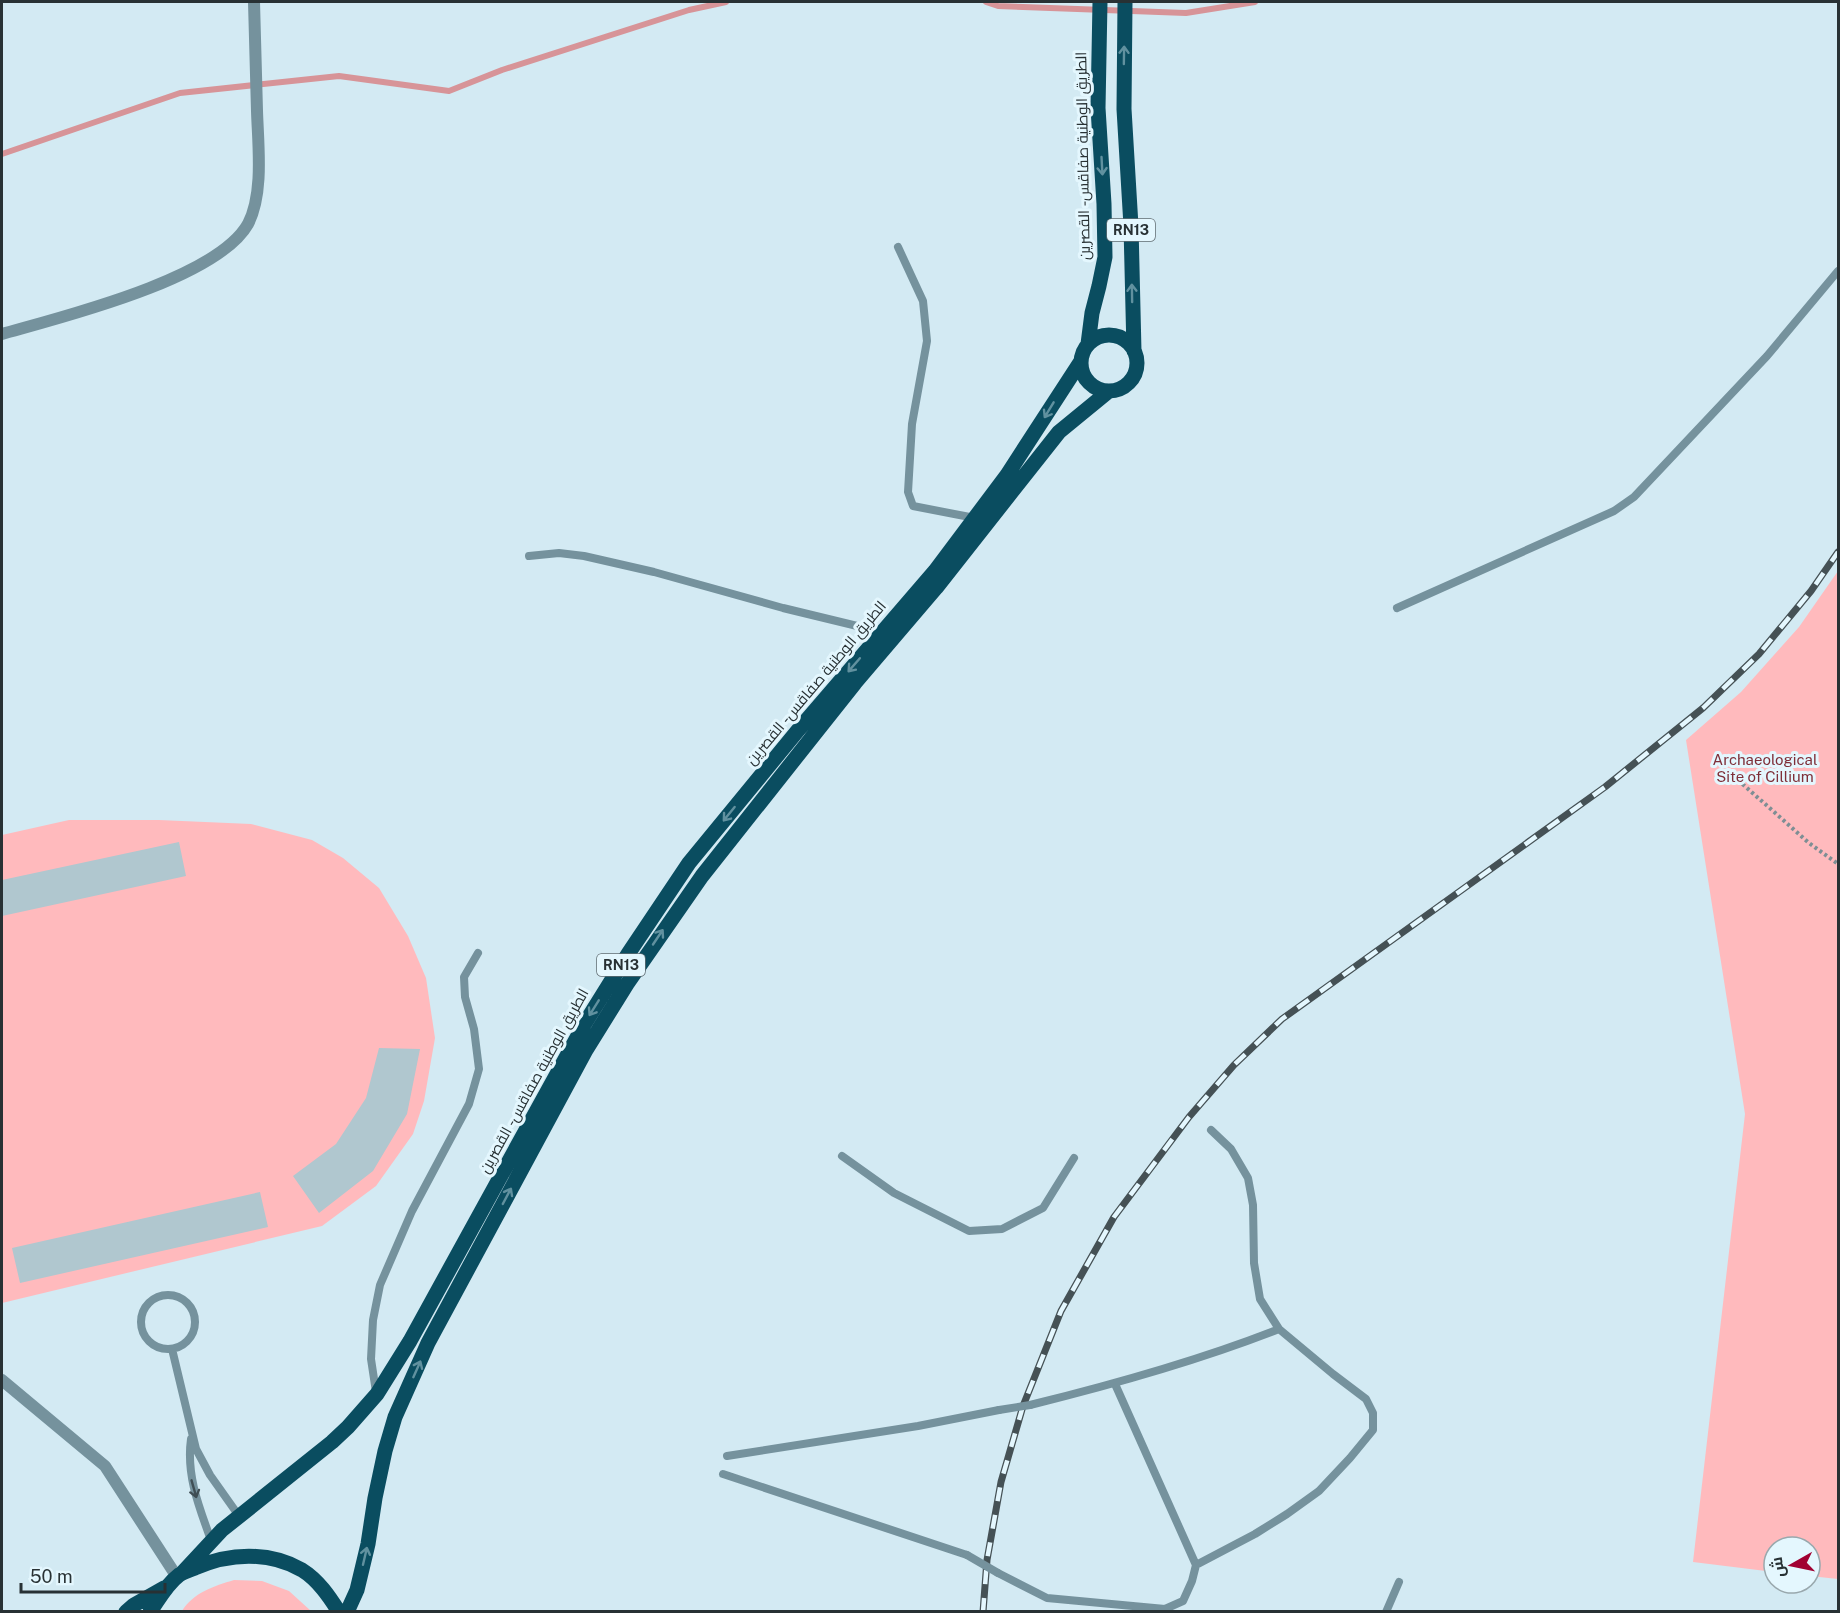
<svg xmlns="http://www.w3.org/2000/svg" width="1840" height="1613" font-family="'Public Sans',Cairo,sans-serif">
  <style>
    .green { fill: #ffbabd }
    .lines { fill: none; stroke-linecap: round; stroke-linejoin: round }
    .stream { stroke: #d79498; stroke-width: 6 }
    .building { fill: #b0c7cf }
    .path { stroke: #7e8e94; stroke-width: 4; stroke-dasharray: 3 3; stroke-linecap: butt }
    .service { stroke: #75929d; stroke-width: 8 }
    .minor { stroke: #75929d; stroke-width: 12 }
    .tertiary { stroke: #75929d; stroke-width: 12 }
    .primary { stroke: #0a4d60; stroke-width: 15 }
    .rail-casing { stroke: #455155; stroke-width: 7 }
    .rail { stroke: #e4f7fe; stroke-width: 4.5; stroke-dasharray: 14; stroke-linecap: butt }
    .service-bridge { stroke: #75929d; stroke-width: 8 }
    .oneway { stroke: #61919f }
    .oneway2 { stroke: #3f4e54 }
    .labels { text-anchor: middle; stroke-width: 6; stroke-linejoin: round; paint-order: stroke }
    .shield { fill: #e4f7fe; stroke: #606c71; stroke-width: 1.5 }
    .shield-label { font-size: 14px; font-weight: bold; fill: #283134 }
    .street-label { font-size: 15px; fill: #283134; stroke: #e4f7fe }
    .park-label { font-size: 15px; fill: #7f2f39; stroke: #e4f7fe }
  </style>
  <rect width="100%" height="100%" fill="#d3eaf3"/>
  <path class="green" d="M1838,571v1008l-28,-3v-29h-36v25l-81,-10 52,-448 -59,-374 55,-48 58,-65z
    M69,820h90l92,4 61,16 31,18 36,30 29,48 18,42 9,60 -11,63 -11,33 -37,52 -54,40 -320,77v-468z
    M234,1580l28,1 27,10 22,20h-129c11,-18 32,-25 52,-31z"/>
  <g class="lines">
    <path class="stream" d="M986,2l12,4 188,7 69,-11
      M2,154l178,-61 159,-17 110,15 53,-21 187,-60 37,-8"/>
  </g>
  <path class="building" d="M179,842l7,34 -184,40v-36z
    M379,1048l41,1 -13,65 -34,57 -54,42 -26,-37 43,-32 30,-46z
    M260,1192l8,35 -248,56 -8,-35z"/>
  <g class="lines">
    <path class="path" d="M1729,772l80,71 29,21"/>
    <path class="service" d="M898,247l25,54 4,40 -15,83 -4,68 5,14 62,12
      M529,556l30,-3 25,3 70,16 129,36 99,24
      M1397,608l217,-97 20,-14 133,-141 71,-85
      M842,1156l52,37 75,38 33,-2 41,-21 31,-50
      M141 1322a27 27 0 1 1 54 0a27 27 0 1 1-54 0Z
      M172,1349l24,100 14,26 29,41
      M1115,1384l81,181
      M376,1392l-5,-33 2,-39 7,-35 32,-74 57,-107 10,-35 -5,-40 -9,-32 -1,-20 14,-24
      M1030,1405c85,-21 168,-44 249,-76
      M191,1439c-5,36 8,68 20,101
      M727,1456l191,-30 81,-16
      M723,1474l244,81
      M998,1573l49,25 118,11 18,-8 9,-20 4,-16 59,-31 32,-20 32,-23 31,-33 23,-28v-17l-7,-14 -33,-25 -54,-45 -19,-30 -6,-36 -1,-58 -5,-27 -17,-29 -20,-19
      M1386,1612l13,-30"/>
    <path class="minor" d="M2,1380l103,86 72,111"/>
    <path class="tertiary" d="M2,334c60,-17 215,-55 246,-110 16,-31 10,-79 9,-113 -1,-36 -2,-73 -3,-109"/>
    <path class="primary" d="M1125,2l-1,107 7,117 3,125
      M1081 363a28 28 0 1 1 56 0a28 28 0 1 1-56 0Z
      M1088,344l4,-31 7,-27 6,-29 -1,-53 -6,-96 2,-106
      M182,1573l40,-43 110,-88 16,-15 29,-33 33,-53 175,-318 43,-69 61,-91 110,-134 136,-158 72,-96 74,-114
      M126,1612l8,-7 30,-17
      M150,1612c9,-13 16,-27 29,-37 5,-3 11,-5 16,-7 34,-15 74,-17 107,2 16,10 27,26 37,42
      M347,1612l10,-22 11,-46 7,-46 10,-47 10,-34 33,-74 158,-293 41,-66 75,-108 153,-193 81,-95 104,-132 19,-24 50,-41"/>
    <defs>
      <path id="rail" d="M983,1612l4,-52 14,-78 22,-76 38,-95 53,-94 75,-100 45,-52 48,-46 323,-232 98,-79 56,-54 52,-63 27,-39"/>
    </defs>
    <use href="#rail" class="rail-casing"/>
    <use href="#rail" class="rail"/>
    <path class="service-bridge" d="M999,1410l31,-5
      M967,1555l31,18"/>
  </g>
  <defs><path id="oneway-shaft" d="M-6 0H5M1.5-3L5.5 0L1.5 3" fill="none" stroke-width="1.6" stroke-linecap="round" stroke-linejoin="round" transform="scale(1.5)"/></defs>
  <g class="oneway">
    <use href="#oneway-shaft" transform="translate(1124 55) rotate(-89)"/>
    <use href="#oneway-shaft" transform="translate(1102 166) rotate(87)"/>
    <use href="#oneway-shaft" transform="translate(1132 293) rotate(-91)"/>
    <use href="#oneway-shaft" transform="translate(1049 410) rotate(121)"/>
    <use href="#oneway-shaft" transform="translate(854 665) rotate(131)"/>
    <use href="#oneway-shaft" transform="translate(729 814) rotate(129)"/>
    <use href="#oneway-shaft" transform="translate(658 937) rotate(-56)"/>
    <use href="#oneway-shaft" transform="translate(594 1008) rotate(122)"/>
    <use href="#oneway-shaft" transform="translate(507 1196) rotate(-62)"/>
    <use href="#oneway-shaft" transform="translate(417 1369) rotate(-66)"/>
    <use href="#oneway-shaft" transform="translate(365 1556) rotate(-77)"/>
  </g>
  <use class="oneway2" href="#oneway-shaft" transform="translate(194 1489) rotate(74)"/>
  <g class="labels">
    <g class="shield">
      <rect x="1107" y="219" width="48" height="22" rx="4.5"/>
      <rect x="597" y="954" width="48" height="22" rx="4.5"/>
    </g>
    <g class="shield-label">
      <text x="1131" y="235">RN13</text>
      <text x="621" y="970">RN13</text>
    </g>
    <g class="street-label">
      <text transform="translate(1083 156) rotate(-91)" y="5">الطريق الوطنية صفاقس - القصرين</text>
      <text transform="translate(816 683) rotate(-50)" y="5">الطريق الوطنية صفاقس - القصرين</text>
      <text transform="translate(534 1081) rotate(-61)" y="5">الطريق الوطنية صفاقس - القصرين</text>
    </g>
    <g class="park-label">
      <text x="1765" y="765">Archaeological<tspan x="1765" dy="17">Site of Cillium</tspan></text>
    </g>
  </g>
  <rect width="1840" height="1613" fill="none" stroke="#283134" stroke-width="6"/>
  <g transform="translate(1792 1565) rotate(261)"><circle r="28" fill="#e4f7fe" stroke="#99a8ad" stroke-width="1.5"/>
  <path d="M0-4.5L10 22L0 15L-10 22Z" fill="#a10132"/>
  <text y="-9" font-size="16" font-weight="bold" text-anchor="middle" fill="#283134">ش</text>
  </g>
  <path d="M21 1583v9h144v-9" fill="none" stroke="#283134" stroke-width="3"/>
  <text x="30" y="1583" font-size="18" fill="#283134" stroke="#e4f7fe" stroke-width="4.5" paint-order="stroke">50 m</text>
</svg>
